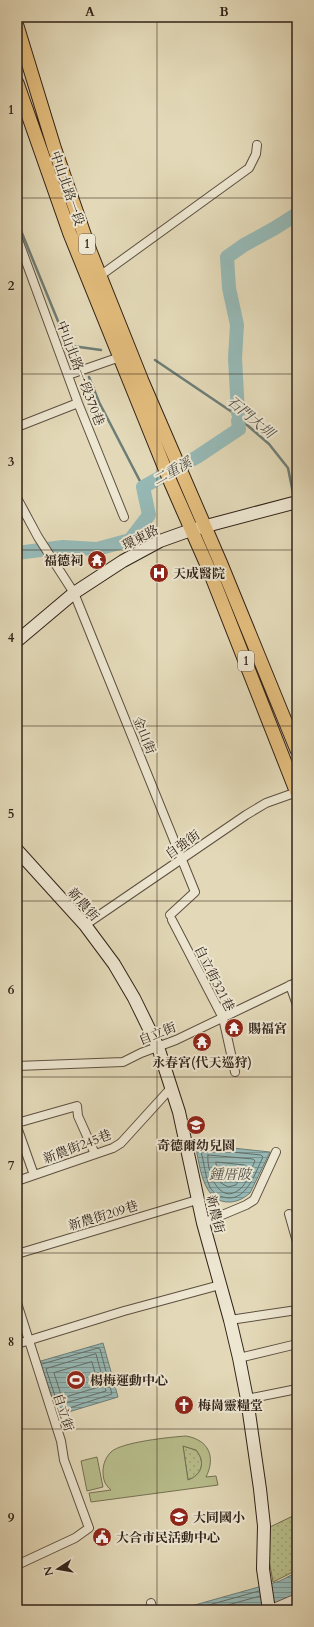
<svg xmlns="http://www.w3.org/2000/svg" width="314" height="1627" font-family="Cardo,'Noto Serif TC',serif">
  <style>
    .green { fill: url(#green-dots); stroke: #747052 }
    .pitch { fill: #b8be8c; stroke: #747052; fill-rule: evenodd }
    .water { fill: url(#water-rules); stroke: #6d7d77 }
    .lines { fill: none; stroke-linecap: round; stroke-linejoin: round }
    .shore { stroke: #636e67; stroke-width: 1 }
    .stream { stroke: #6d7d77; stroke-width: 2.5 }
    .river { stroke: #96b9b6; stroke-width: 14 }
    .street-casing { stroke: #5d5040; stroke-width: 10 }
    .secondary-casing { stroke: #302218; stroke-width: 14 }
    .primary-casing { stroke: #302218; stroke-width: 15 }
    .street { stroke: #ede6d1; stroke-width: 8 }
    .secondary { stroke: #ede6d1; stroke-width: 12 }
    .primary { stroke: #e2bc7c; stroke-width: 13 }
    .grid { fill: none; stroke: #302218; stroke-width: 1; stroke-opacity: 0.55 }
    .labels { text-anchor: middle; stroke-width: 4; stroke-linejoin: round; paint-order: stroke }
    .shield { fill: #ede6d1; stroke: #695d50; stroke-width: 1 }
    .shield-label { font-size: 12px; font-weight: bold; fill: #302218 }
    .street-label { font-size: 13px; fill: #302218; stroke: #ede6d1 }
    .poi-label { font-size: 13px; font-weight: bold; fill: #302218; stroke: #ede6d1; text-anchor: start }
    .water-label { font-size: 14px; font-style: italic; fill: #4f4f47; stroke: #ede6d1 }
    .neatline { fill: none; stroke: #302218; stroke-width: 1.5 }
    .grid-label { font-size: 13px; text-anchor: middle; font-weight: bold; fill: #302218 }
  </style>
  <defs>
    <pattern id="green-dots" width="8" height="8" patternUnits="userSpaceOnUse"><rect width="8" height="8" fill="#b8be8c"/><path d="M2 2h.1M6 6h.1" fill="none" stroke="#9ea378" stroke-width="1.8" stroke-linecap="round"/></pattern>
    <pattern id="water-rules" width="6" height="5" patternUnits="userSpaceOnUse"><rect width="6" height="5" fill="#96b9b6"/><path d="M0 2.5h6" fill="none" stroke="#7b9693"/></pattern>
  </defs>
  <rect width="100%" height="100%" fill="#e3d9b8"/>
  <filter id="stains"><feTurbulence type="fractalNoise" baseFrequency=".005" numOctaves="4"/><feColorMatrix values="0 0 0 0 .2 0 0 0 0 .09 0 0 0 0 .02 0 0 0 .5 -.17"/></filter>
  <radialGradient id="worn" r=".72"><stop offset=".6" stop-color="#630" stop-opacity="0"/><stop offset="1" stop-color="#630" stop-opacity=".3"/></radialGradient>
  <path class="green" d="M183,1446l13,4c10,12 6,25 -8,30z
    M297,1514v56l-24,12 -4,-22 1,-33z"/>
  <path class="pitch" d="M186,1436c23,4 30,21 20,41l10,-1 2,9 -127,17 -2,-9 22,-3c-6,-5 -8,-10 -8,-19 0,-7 3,-14 8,-19 10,-10 60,-15 75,-16zM183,1446l13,4c10,12 6,25 -8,30z
    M97,1457l6,30 -16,4 -6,-30z"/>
  <path class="water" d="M195,1144l75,8 -20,41c-6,5 -11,8 -19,9 -29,2 -31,-37 -36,-58z
    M103,1343l15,54 -66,20 -18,-54z
    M297,1572v22l-35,16h-85l103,-29z"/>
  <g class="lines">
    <path class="shore" d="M203,1149l58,6 2,2c-8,16 -17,47 -40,40 -6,-1 -12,-6 -14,-12 -4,-10 -5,-23 -8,-34z
      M208,1155l45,4 2,2c-4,8 -8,23 -15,28 -21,18 -34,-19 -32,-34z
      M216,1162l29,3 1,2 -10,18 -8,2 -7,-4z
      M96,1354l10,37 -48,14 -12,-36z
      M92,1362l7,25 -37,11 -8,-25z
      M42,1364l56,-16 2,1 12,45 -55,18
      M191,1610l68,-19
      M210,1610l50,-14"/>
    <path class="stream" d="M17,221l43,105 12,20 29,4
      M155,360l77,52 37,32 19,24 6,30
      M89,377l10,25 44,85
      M295,505l2,11"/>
    <path class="river" d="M238,413l-3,-55 2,-33 -8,-37 -2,-31 17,-12 31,-17 22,-14
      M17,553l46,-6 34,2 33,-9 19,-25 -6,-28 54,-30 42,-28 -1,-8"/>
    <defs>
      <path id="street" d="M17,237l61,166 46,114
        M97,278l152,-110 7,-14 1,-9
        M68,375l52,-18
        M17,427l61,-24
        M17,498l21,39 36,56 121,299 -25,23
        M172,920l51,98 12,54
        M85,925l161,-110 20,-12 31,-11
        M290,985l7,20
        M17,1066l106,-4 18,-9 35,-13 121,-58
        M17,1123l60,-17 1,10 17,38
        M17,1127l17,48
        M17,1181l96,-33 8,-5 50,-55
        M289,1214l8,28
        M203,1223l43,-18 8,-5 22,-48
        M17,1254l180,-54
        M17,1303l44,138 3,19 25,68 -14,10 -58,27
        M230,1320l67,-10
        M17,1344l107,-33 96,-26
        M239,1358l58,-14
        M247,1399l50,-10
        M151,1603l2,7
        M269,1610l28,-12"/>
      <path id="secondary" d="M17,641l57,-48 49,-32 37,-20 31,-11 106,-28
        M17,850l68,75 29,39 20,34 24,49 21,65 24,111 27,97 9,38 8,41 13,90 4,37 -1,43 6,41"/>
      <path id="primary" d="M17,26l37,121 36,104 52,130 79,183 76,186
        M17,83l53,151 100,247 40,91 87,221"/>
    </defs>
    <use href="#street" class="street-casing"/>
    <use href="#secondary" class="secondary-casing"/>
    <use href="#primary" class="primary-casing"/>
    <use href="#street" class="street"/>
    <use href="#secondary" class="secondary"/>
    <use href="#primary" class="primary"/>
  </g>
  <path class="grid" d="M157,17v1593M17,198h280M17,374h280M17,550h280M17,726h280M17,901h280M17,1077h280M17,1253h280M17,1429h280"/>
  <defs>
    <symbol id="temple-disc" viewBox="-11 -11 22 22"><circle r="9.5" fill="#8f2418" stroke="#ede6d1"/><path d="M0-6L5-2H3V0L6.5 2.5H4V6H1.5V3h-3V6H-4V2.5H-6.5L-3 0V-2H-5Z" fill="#fff"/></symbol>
    <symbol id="hospital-disc" viewBox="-11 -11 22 22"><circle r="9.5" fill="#8f2418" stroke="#ede6d1"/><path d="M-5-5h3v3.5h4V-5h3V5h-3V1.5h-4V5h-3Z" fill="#fff"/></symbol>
    <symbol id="school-disc" viewBox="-11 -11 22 22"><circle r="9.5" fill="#8f2418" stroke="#ede6d1"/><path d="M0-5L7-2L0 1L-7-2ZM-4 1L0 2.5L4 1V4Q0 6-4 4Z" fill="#fff"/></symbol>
    <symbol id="stadium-disc" viewBox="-11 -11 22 22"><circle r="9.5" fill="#8f2418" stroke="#ede6d1"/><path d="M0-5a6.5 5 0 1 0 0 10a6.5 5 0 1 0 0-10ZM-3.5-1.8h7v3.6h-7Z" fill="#fff"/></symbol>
    <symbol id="church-disc" viewBox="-11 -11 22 22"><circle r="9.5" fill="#8f2418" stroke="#ede6d1"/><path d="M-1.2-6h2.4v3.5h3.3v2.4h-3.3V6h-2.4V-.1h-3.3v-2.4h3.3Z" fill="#fff"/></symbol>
    <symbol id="civic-disc" viewBox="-11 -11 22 22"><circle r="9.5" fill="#8f2418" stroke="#ede6d1"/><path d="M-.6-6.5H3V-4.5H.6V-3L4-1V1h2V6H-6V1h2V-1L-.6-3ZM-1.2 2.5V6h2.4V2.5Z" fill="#fff"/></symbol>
  </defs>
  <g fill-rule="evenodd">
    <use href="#temple-disc" x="86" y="549" width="22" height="22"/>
    <use href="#hospital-disc" x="148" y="562" width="22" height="22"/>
    <use href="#temple-disc" x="223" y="1017" width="22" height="22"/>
    <use href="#temple-disc" x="191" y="1031" width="22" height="22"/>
    <use href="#school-disc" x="185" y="1114" width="22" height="22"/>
    <use href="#stadium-disc" x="65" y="1369" width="22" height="22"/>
    <use href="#church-disc" x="173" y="1394" width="22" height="22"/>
    <use href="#school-disc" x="168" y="1506" width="22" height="22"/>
    <use href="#civic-disc" x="91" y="1526" width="22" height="22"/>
  </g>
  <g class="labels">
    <g class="shield">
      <rect x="79" y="234" width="16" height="20" rx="3"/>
      <rect x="238" y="651" width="16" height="20" rx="3"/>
    </g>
    <g class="shield-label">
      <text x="87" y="248">1</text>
      <text x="246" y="665">1</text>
    </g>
    <g class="street-label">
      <text transform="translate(68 188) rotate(71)" y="5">中山北路一段</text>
      <text transform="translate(81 373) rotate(69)" y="5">中山北路一段370巷</text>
      <text transform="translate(140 537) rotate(-27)" y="5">環東路</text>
      <text transform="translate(145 735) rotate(68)" y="5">金山街</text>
      <text transform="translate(182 844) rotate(-35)" y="5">自強街</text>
      <text transform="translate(84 904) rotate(48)" y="5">新農街</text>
      <text transform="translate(215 978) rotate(63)" y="5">自立街321巷</text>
      <text transform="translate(157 1033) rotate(-22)" y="5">自立街</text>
      <text transform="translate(77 1146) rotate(-21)" y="5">新農街245巷</text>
      <text transform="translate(216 1214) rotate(76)" y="5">新農街</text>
      <text transform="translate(103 1215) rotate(-17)" y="5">新農街209巷</text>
      <text transform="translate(64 1412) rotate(72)" y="5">自立街</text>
    </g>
    <g class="poi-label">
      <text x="83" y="565" text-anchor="end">福德祠</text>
      <text x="173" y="578">天成醫院</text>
      <text x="248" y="1033">賜福宮</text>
      <text x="202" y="1067" text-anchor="middle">永春宮(代天巡狩)</text>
      <text x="196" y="1150" text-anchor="middle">奇德爾幼兒園</text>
      <text x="90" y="1385">楊梅運動中心</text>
      <text x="198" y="1410">梅崗靈糧堂</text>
      <text x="193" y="1522">大同國小</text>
      <text x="116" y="1542">大合市民活動中心</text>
    </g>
    <g class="water-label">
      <text transform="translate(251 417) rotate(40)" y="5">石門大圳</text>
      <text transform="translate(172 471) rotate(-29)" y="5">二重溪</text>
      <text x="230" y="1179">鍾厝陂</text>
    </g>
  </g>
  <rect width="314" height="1627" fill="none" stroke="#e3d9b8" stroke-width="44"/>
  <g transform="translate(58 1569) rotate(258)" stroke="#ede6d1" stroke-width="3" paint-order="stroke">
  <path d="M0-3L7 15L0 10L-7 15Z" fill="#302218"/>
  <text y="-6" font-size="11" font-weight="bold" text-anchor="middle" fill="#302218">N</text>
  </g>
  <rect x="22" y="22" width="270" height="1583" class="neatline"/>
  <g class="grid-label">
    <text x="90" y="16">A</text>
    <text x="224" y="16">B</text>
    <text x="11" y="114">1</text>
    <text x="11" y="290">2</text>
    <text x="11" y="466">3</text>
    <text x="11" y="642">4</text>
    <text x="11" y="818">5</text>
    <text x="11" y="994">6</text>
    <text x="11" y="1170">7</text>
    <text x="11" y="1346">8</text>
    <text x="11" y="1522">9</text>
  </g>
  <rect width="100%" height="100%" filter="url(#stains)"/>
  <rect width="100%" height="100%" fill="url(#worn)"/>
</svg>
